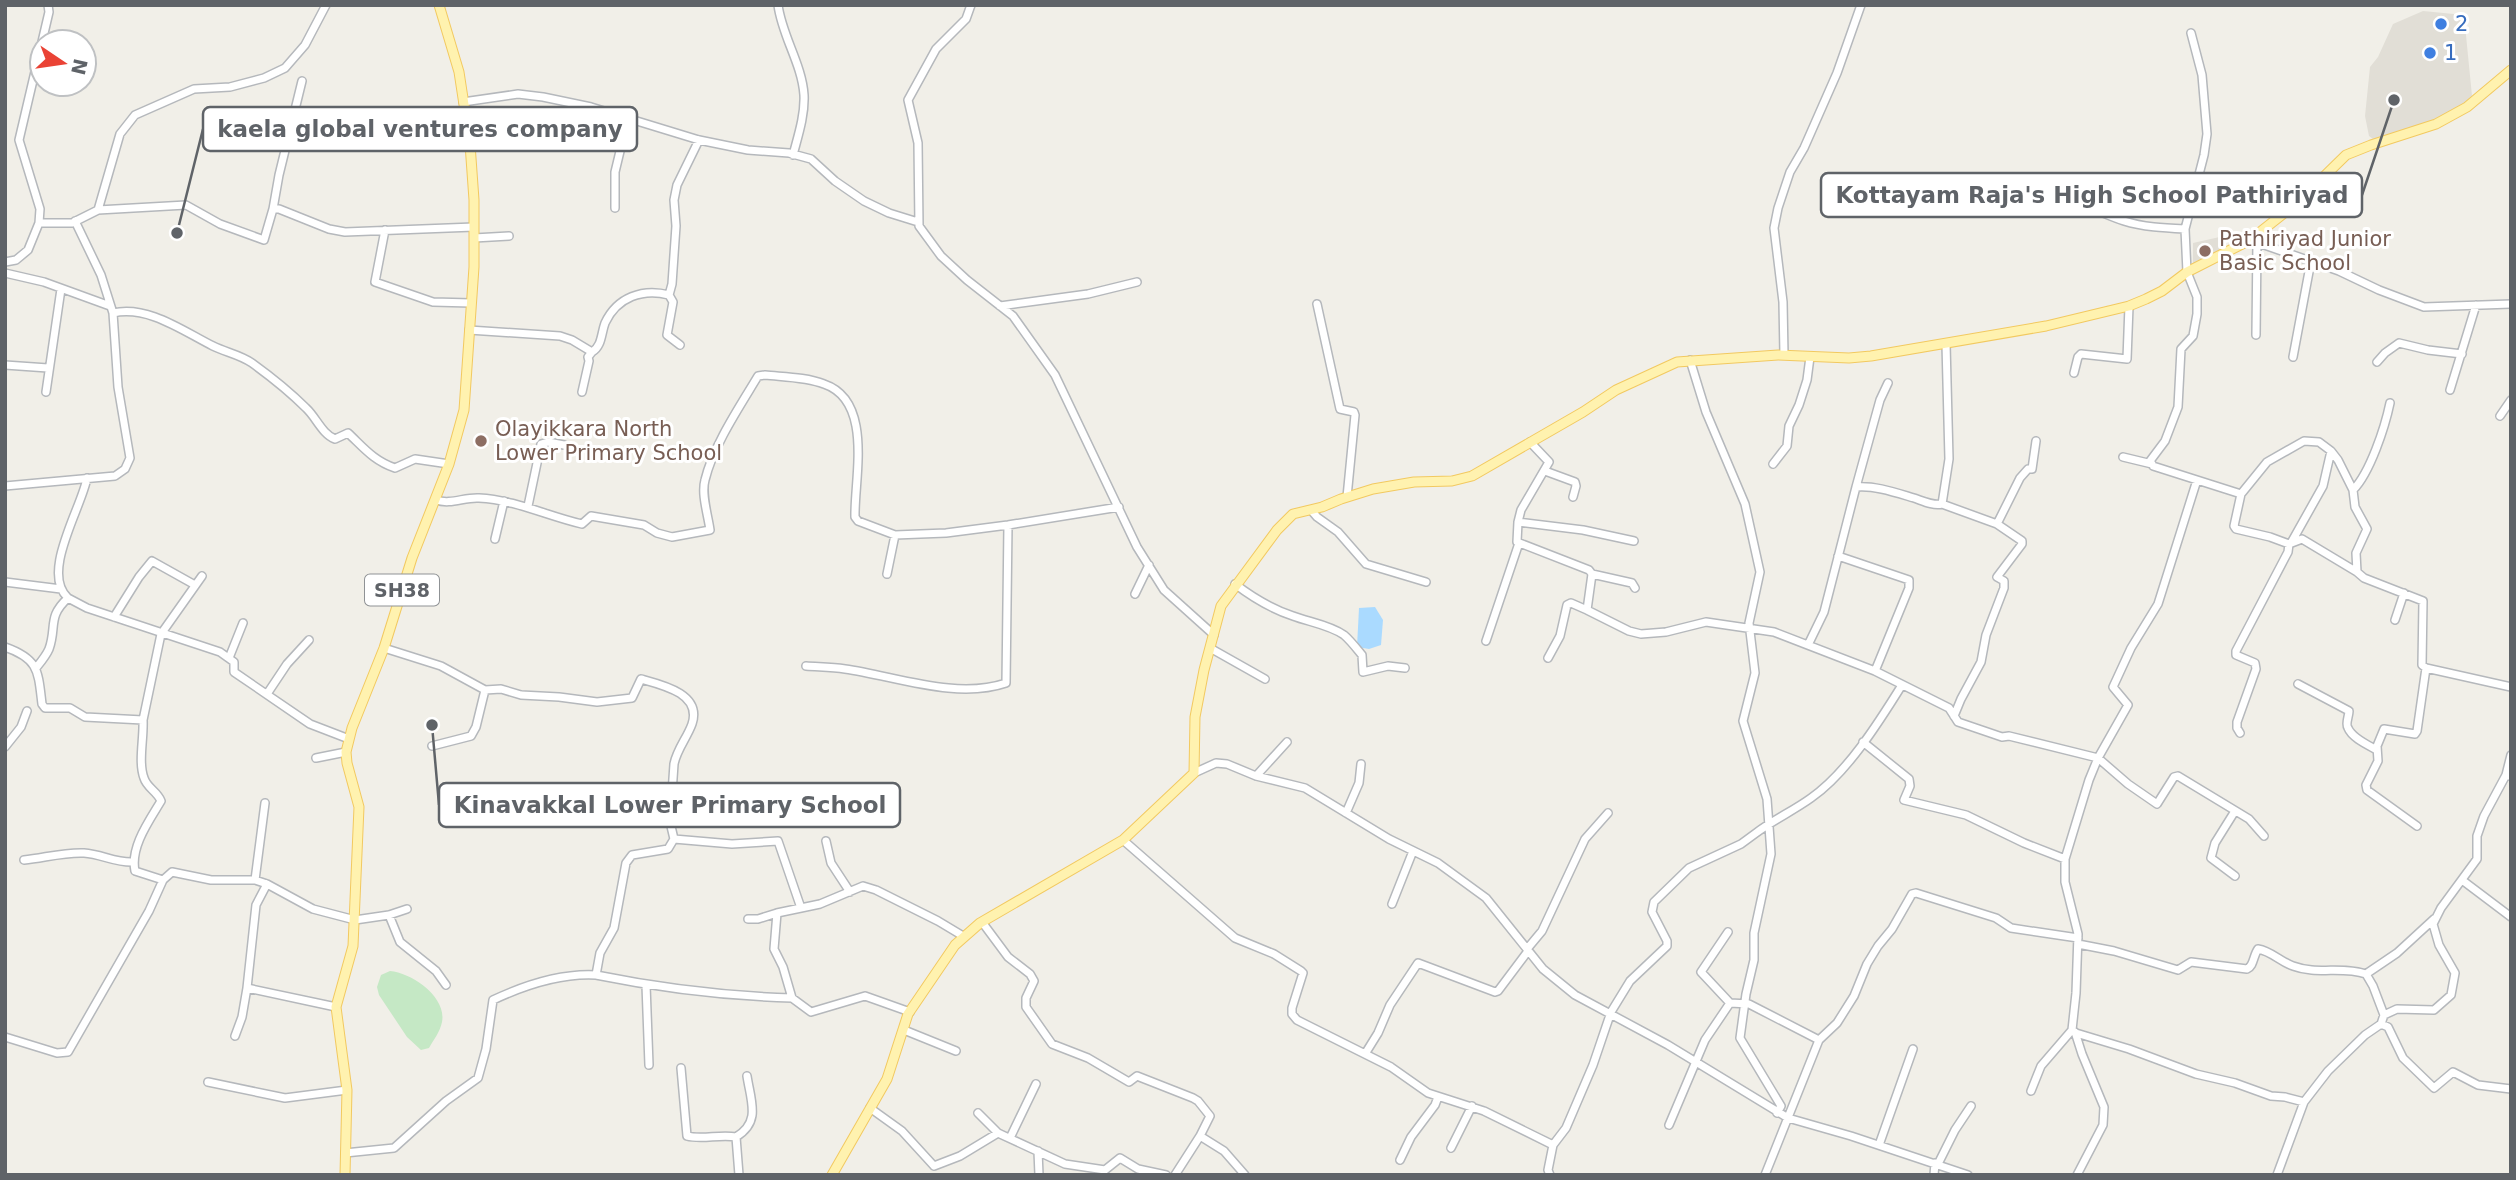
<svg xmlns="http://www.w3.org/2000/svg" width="2516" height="1180" font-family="'DejaVu Sans',sans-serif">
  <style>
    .education { fill: #e1ded6 }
    .green { fill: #c5e8c5 }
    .water { fill: #aadaff }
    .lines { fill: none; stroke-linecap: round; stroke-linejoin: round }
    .minor-casing { stroke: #b5b8bc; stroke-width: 10 }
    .major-casing { stroke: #f2c960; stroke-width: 11 }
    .minor { stroke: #fff; stroke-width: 7 }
    .major { stroke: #fff2af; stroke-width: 9 }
    .shop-dot { fill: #3f7fe0; stroke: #fff; stroke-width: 2.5 }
    .education-dot { fill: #8d6e63; stroke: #fff; stroke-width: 2.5 }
    .labels { text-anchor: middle; stroke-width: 6; stroke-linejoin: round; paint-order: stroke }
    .shield { fill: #fff; stroke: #8f9295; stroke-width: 2 }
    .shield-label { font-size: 19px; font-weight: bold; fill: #5f6368 }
    .shop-label { font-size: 21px; fill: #366cbe; stroke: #fff; text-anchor: start }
    .education-label { font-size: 21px; fill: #785e54; stroke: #fff; text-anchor: start }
    .leader { fill: none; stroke: #5f6368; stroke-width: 2.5 }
    .callout-dot { fill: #5f6368; stroke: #fff; stroke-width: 2.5 }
    .callout { fill: #fff; stroke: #5f6368; stroke-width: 2.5 }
    .callout-label { font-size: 23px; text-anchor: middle; font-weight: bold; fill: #5f6368 }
  </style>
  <rect width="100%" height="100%" fill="#f1efe8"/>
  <path class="education" d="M2423,11l41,4 8,81 -4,6 -41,22 -54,15 -4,-3 -4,-20 5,-49 8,-10 15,-33z
    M2224,236l2,11 -33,19v-23z"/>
  <path class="green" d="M390,971c22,2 57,26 52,51 -2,10 -8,17 -13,26l-8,2 -14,-13 -28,-42 -2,-8 4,-12z"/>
  <path class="water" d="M1375,607l8,13 -2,25 -12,4 -12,-2 2,-39z"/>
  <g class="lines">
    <defs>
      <path id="minor" d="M778,5c4,31 24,59 26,90 1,20 -6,41 -11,60
        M971,5l-5,14 -30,30 -28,51 10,43 1,83 22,30 26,24 46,36 42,59 82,172 27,43 50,45
        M2191,33l11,42 5,59 -3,21 -19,74 2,43 10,25v17l-4,22 -12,13 -3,58 -13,34 -15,20 3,5 88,28 26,-32 37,-21 15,1 12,9
        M463,102l55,-8 25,3 48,10 108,33 49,10 41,3 22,6 24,22 29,20 25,12 29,9
        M2059,204c27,-2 40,9 65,17 19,6 40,7 61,8
        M615,208v-36l13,-54
        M273,209l6,-34 23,-94
        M98,210l88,-5 34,19 44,16 9,-31h6l50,20 16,3 129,-5
        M39,223h33l26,-13 22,-76 15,-19 59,-26 36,-2 34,-9 21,-10 20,-23 21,-40
        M385,230l-10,52 58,20 38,1
        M474,238l35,-2
        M2250,240l89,31 40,19 45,17 87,-3
        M5,262l11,-2 12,-10 11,-27 1,-14 -21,-69 30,-128 -1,-7
        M5,273l39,9 66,24
        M669,295l3,-11 4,-58 -2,-26 3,-15 22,-45
        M1317,304l23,105 14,3 1,3 -8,82
        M1000,306l88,-12 49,-12
        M113,313c35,-8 70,18 100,33 12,6 28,9 39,17 18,13 38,29 54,45 10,9 16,26 29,31l13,-6c16,15 26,28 47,35l20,-9 34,5
        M469,330l91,6 12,4 20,12c10,-6 9,-18 13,-29 12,-26 38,-35 64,-28l4,7 -6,33 13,10
        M2256,335l1,-93
        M1784,355l-1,-53 -9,-74 4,-20 12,-36 14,-24 33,-75 24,-68
        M2293,357l18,-96
        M1690,360l16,52 39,92 15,68 -11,51 6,50 -12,48 24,78 4,55 -17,79v27l-8,34 -6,44 41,68 -4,7
        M2377,362l8,-9 14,-10 29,7 34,4
        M5,365l43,3
        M2074,373l4,-16 3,-3 46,5 2,-53
        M2450,390l26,-85
        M46,392l15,-103
        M582,392l7,-31 -1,-4 4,-5
        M2500,416l11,-16
        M1530,442l19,20 -28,48 -3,12 -1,20 72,28 3,4 -5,36 42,21 12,3 25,-2 40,-10 68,10 101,39 74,37 9,14 44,15 7,-1 89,22 30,26 29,20 17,-27 4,-1 71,43 15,17
        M2123,457l29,7
        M1773,464l14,-18 2,-20 10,-21 8,-25 3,-23
        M1545,471l30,11 1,4 -3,11
        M5,486l110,-10 10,-7 5,-11 -12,-71 -5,-74 -12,-38 -26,-54
        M1856,487l24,-87 8,-17
        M2353,490l2,17 12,22 -11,24 1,19 7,6 59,23 -1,64 4,3 85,19
        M2241,494l-7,32 2,3 34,8 19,7 13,-5 55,33
        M436,500c15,5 28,-3 43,-2 37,2 68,18 103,26l9,-8 53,9 13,8 15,4 38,-7c-2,-15 -9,-36 -5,-50 8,-34 35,-74 53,-104l7,-1c19,2 41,2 59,9 50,17 30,95 31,133l3,4 37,14 51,-2 62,-8 111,-18
        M1942,504l55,20 25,17v3l-25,33 7,4v7l-18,47 -5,27 -20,37 -7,17
        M528,506l13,-62 7,-2 16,3
        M1311,510l6,7 21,15 28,32 60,18
        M1518,522l65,8 51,11
        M1997,524l23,-46 8,-9h4l4,-28
        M495,539l9,-38
        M2291,543l32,-57 8,-35 7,9 15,30c17,-17 32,-63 37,-87
        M1838,556l71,24v8l-34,83
        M887,574l8,-39
        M1592,574l40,9 3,5
        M5,582l56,7
        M1235,584c17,13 37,25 58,32 16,6 37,9 51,19 6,5 13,14 18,20l1,17 25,-6 17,2
        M1135,594l14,-29
        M68,598c-28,-25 14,-91 19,-120
        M114,617l25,-40 13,-16 43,24
        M2395,620l9,-27
        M1486,641l33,-98
        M1808,645l16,-33 32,-125c18,-2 41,6 58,11 9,3 19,8 28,6l7,-45 -3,-115
        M5,647c34,12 33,24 37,57l3,4h25l15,9 58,3c1,18 -5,42 1,58 3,10 13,13 17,23 -12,20 -31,46 -26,70l28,9
        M384,648l57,18 44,24 16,-1 20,6 38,2 38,5 35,-4 9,-19c22,6 61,15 51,45 -5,14 -15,25 -18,40l-4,58 4,17
        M1210,648l55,31
        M229,658l14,-35
        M1548,658l12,-22 7,-31 4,-2 16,7
        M806,666c13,1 26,1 39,3 50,7 111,31 161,14l2,-158
        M36,668c4,-5 10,-12 13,-19 8,-22 -2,-32 19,-51l19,10 133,44 14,10v10l76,52 39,15
        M2298,684l51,27c0,5 -4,13 -1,17 4,10 20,17 29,22
        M267,694l20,-30 22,-24
        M143,720l18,-86 41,-58
        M2240,733l-3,-5v-6l19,-53 -1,-6 -19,-8v-4l52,-99 1,-8
        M1863,742l46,37 1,7 -6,14 62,15 58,28 41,16
        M432,746l39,-10 5,-9 9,-37
        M5,747l16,-20 6,-16
        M316,758l30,-6
        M1194,773l22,-10 11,1 29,12 49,12 84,51 49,24 48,35 57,71 32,26 93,50 120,73 63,18 117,39
        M1256,776l31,-34
        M2510,776l-4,-1 5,-20
        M1346,813l13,-30 2,-19
        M2417,826l-50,-36 -1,-5 12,-24 -1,-15 7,-17 31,5 2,-3 9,-63
        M1123,840l112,98 39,16 27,17 2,2 -11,35v6l5,6 94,47 37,26 56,18 69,34
        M826,841l5,22 19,29
        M24,860c20,-2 40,-8 60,-7 17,1 32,10 49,9
        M2235,876l-24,-18 4,-15 20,-32
        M255,880l10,-77
        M2462,880l49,37
        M267,884l-11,21 -9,83 89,19
        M1392,904l21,-53
        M801,908l19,-4 43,-18 13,4 62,31 25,15
        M389,915l11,27 36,29 10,14
        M748,919h10l19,-6
        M982,922l26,35 22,17 4,7 -8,17v9l26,37 36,14 41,24 8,-6 56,22 5,3 12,15 -10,20
        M1728,932l-27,40 29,31 19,1 70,36
        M2078,944l36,7 64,19 13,-8 56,7c7,-3 6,-13 11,-20 13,2 23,13 35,17 24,9 49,0 73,8
        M1527,949l15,-18 43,-92 23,-26
        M596,975c64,13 130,21 196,23
        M646,985l3,80
        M2384,1015l-11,-29 -7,-12 31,-21 37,-34
        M2381,1024l7,3 15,31 31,30 19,-16 25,13 33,4
        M904,1030l52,21
        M2075,1032l7,22 22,53 -1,18 -26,50
        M2076,1033l53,16 67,25 39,9 36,13 14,1 19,5
        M235,1036l7,-19 5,-29
        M5,1037l52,16 11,-1 81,-141 14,-31 9,-8 39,8h44l12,4 46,25 42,11 34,-5 18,-6
        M1365,1054l13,-21 12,-28 28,-42 77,29 3,-1 30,-40
        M681,1068l6,68c15,4 33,-2 49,1 25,-15 15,-35 11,-61
        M208,1082l77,16 62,-8
        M2031,1091l10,-25 31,-36 4,-37 2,-59 -13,-52v-23l24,-79 9,-22 30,-53 -15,-18 18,-39 27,-44 39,-124
        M870,1108l32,23 32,35
        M978,1113l20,20
        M1669,1125l36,-85 25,-37
        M736,1137l3,38
        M1010,1138l26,-54
        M1879,1145l34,-96
        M1451,1148l21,-42
        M1038,1151l1,24
        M345,1153l49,-5 52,-47 32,-23 8,-29 7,-49c32,-15 67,-27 103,-25l4,-22 14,-25 12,-65 6,-8 36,-6 6,-10 58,5 46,-3 23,67 -24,5 -3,36 9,18 9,31 19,14 54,-16 45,16
        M1400,1160l11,-23 24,-32 3,-8
        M1938,1164l17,-34 16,-24
        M934,1166l26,-10 38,-23 67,31 40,6 15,-12 18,11 28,6
        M1175,1175l25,-39 24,15 21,24
        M1550,1175l-2,-5 5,-25 13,-17 27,-63 18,-53 19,-31 37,-35v-5l-15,-29 2,-10 35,-34 52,-24 15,-11c17,-13 37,-22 55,-35 36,-25 68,-76 91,-113
        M1765,1175l54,-135 18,-17 17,-27 13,-32 11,-18 14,-17 20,-35 4,-1 80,25 15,10 67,10
        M1934,1175l1,-12
        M2277,1175l27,-73 24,-31 37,-36 16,-11 3,-9 13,-6 37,1 17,-15 4,-22 -16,-28 -6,-21 8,-16 36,-49v-23l7,-20 22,-41"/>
      <path id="major" d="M345,1175l2,-85 -11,-83 17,-61 6,-139 -12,-44 -1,-11 6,-24 32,-80 28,-90 37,-94 15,-54 10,-143v-67l-4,-56 -11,-72 -20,-67
        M832,1175l55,-96 21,-65 47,-69 25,-22 143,-83 71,-67 1,-56 9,-47 17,-64 56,-76 16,-16 29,-7 19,-8 32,-10 41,-7 38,-1 20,-5 111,-64 33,-22 61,-28 101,-7 71,3 22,-2 175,-30 83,-20 17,-7 16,-8 25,-19 63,-32 48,-38 48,-47 25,-10 65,-21 31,-17 44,-37"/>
    </defs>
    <use href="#minor" class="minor-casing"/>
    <use href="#major" class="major-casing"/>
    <use href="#minor" class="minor"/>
    <use href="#major" class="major"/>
  </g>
  <g class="shop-dot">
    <circle cx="2441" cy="24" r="7"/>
    <circle cx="2430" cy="53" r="7"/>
  </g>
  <g class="education-dot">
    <circle cx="2205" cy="251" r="7"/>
    <circle cx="481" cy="441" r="7"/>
  </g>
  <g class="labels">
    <rect class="shield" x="365" y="574.5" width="74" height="31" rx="5"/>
    <g class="shield-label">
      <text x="402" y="597">SH38</text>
    </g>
    <g class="shop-label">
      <text x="2455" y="31">2</text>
      <text x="2444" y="60">1</text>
    </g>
    <g class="education-label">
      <text x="2219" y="246">Pathiriyad Junior<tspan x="2219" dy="24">Basic School</tspan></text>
      <text x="495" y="436">Olayikkara North<tspan x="495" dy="24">Lower Primary School</tspan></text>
    </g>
  </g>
  <path class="leader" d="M177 233L203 129M2394 100L2362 195M432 725L439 805"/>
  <g class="callout-dot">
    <circle cx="177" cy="233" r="7"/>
    <circle cx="2394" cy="100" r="7"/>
    <circle cx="432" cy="725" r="7"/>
  </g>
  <g class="callout">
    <rect x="203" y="107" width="434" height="44" rx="7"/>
    <rect x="1821" y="173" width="541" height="44" rx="7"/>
    <rect x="439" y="783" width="461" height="44" rx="7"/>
  </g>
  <g class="callout-label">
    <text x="420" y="137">kaela global ventures company</text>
    <text x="2092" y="203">Kottayam Raja's High School Pathiriyad</text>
    <text x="670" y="813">Kinavakkal Lower Primary School</text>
  </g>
  <rect width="2516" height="1180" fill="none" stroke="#5f6368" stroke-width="14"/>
  <g transform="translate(63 63) rotate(103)"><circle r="33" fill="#ffffff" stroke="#bfc1c3" stroke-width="2"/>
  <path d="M0-5L12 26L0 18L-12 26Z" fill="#ea4335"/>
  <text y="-10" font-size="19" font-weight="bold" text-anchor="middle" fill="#5f6368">N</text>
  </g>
</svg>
